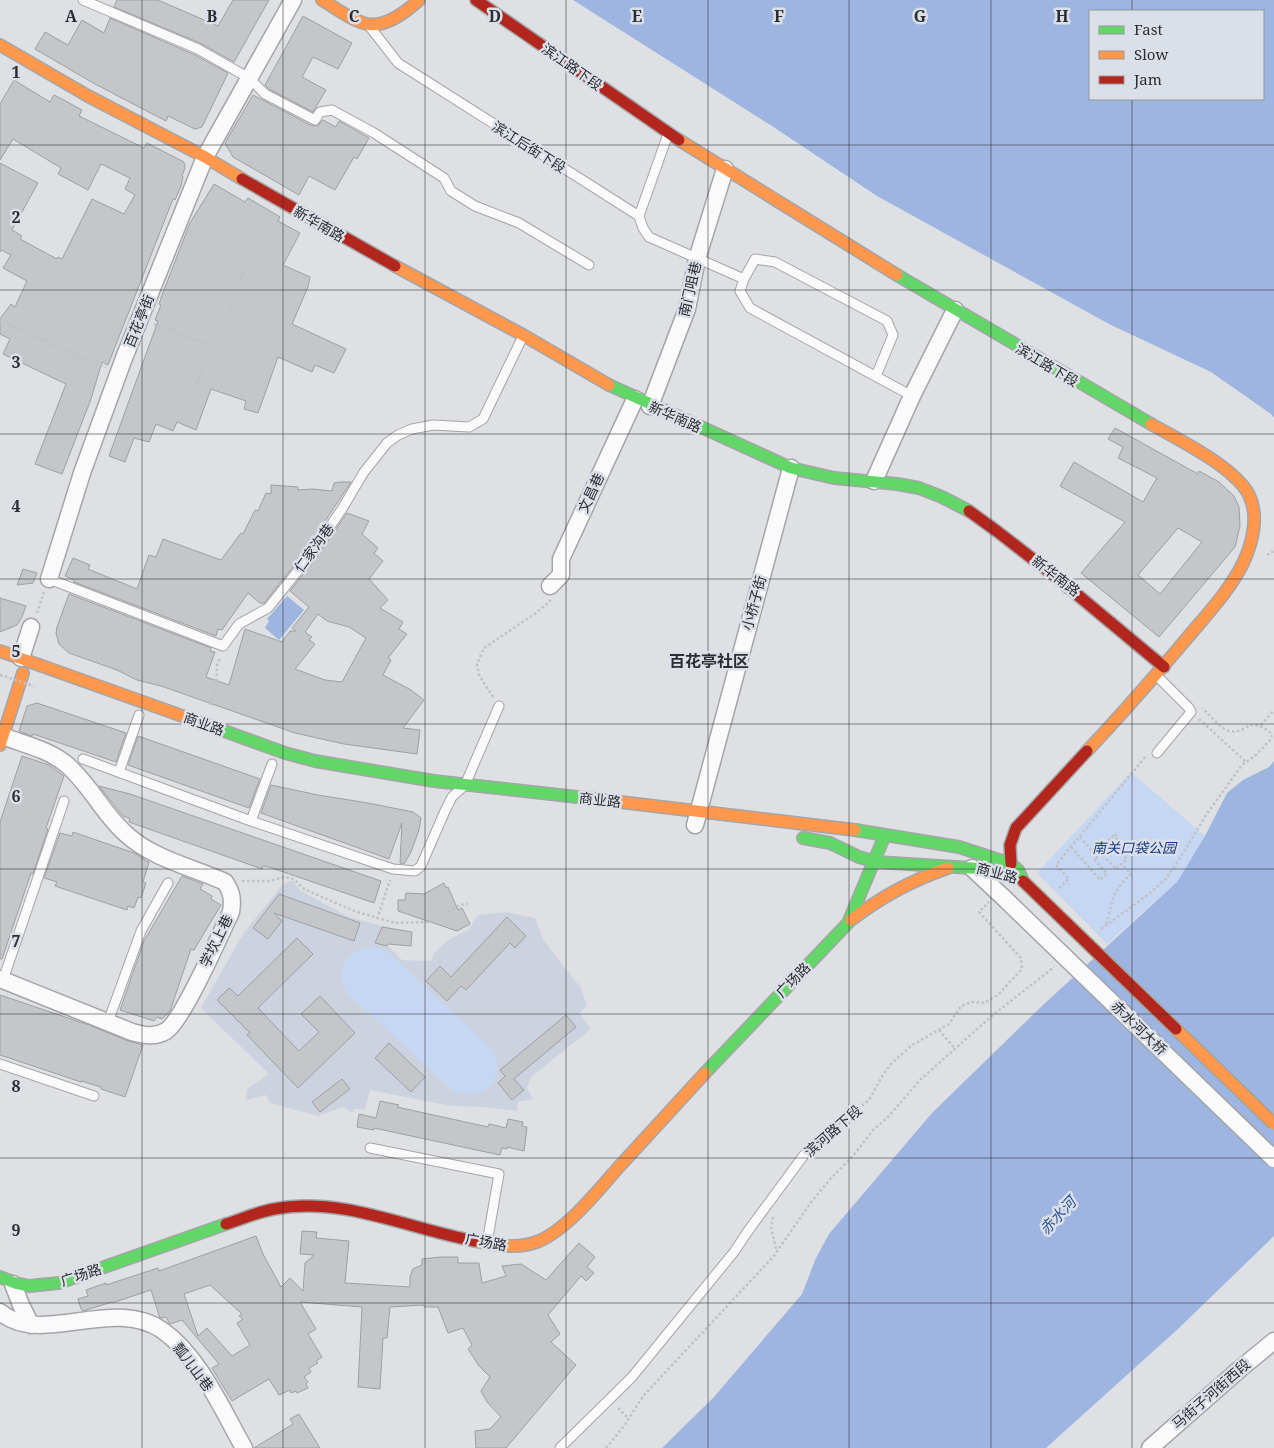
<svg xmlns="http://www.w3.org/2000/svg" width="1274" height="1448" font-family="'Noto Serif','Noto Sans SC',serif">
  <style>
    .built { fill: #cdd3de }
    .green { fill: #c6d7f3 }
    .water { fill: #9db5e0; fill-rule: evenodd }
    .building { fill: #c4c6ca; stroke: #9d9fa2; fill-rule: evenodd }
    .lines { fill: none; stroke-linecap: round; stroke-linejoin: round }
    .lane-casing { stroke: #a3a5a8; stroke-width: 11 }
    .street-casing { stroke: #a3a5a8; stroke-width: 19 }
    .fast-casing { stroke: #a3a5a8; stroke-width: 14 }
    .slow-casing { stroke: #a3a5a8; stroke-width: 14 }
    .jam-casing { stroke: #a3a5a8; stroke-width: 14 }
    .path { stroke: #c0c1c3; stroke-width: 2.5; stroke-dasharray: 2.5 2.5; stroke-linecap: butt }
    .lane { stroke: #fafafb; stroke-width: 9 }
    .street { stroke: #fafafb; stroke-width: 16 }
    .fast { stroke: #63d668; stroke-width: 11 }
    .slow { stroke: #ff974d; stroke-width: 11 }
    .jam { stroke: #b3261e; stroke-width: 11 }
    .street-bridge-casing { stroke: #a3a5a8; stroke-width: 19; stroke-linecap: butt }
    .slow-bridge-casing { stroke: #a2a395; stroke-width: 14; stroke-linecap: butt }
    .jam-bridge-casing { stroke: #a2a395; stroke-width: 14; stroke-linecap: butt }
    .path-bridge { stroke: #c0c1c3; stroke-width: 2.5; stroke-dasharray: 2.5 2.5; stroke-linecap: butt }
    .street-bridge { stroke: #fafafb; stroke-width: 16 }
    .slow-bridge { stroke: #ff974d; stroke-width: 11 }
    .jam-bridge { stroke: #b3261e; stroke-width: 11 }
    .grid { fill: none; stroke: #2b2d30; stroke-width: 1; stroke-opacity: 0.55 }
    .labels { text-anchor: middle; stroke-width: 5; stroke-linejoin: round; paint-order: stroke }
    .street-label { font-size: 14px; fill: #2b2d30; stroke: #dadfe8 }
    .park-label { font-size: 14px; font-style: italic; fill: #173c82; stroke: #dadfe8 }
    .water-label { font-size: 15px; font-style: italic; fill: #2c539b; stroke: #dadfe8 }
    .quarter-label { font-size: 16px; font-weight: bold; fill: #2b2d30; stroke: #dadfe8 }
    .grid-label { font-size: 16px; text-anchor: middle; font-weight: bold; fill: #2b2d30; stroke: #dadfe8; stroke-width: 5; stroke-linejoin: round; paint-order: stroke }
  </style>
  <rect width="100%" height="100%" fill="#dee0e4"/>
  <path class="built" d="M290,881h3l8,10 48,26 41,11 -3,17 15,15 29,1 3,-8 14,-13 20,-10 10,-15 28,-3 29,6 9,23 37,47 6,18 -8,7 12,16 -60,48 -4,11 6,11 -15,3 -1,9 -34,-4 -32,-1 -81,-16 -5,20 -11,-1 -1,3h-3l-6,-5 -26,9 -48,-13 -4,-8 -20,5 1,-11 22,-15 -68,-66 42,-74 39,-49z"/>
  <path class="green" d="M1131,772l74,64 -28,46 -70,62 -70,-71z
    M370,947l9,1 8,3 105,98c16,29 -9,56 -40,41l-105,-97c-12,-22 -2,-42 23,-46z"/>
  <path class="water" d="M573,0h701v418l-3,-4 -60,-42 -102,-48 -232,-128 -105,-70zM1263,11v88h-173v-88z
    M287,596l17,14 -25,30 -14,-12 4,-7 -2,-2z
    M1274,761v475l-95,92 -133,120h-384l52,-51 88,-103 14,-36 13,-24 103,-121 111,-108 134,-123 28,-46 22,-43 16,-13 26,-13z"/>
  <path class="building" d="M117,0h41l60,26 15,-26h36l-35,62 -34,-19 -86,-36z
    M303,16l49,27 -14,26 -25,-12 -11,20 24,13 -13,22 -44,-23 -4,-4z
    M110,18l85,37 33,18 -26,54 -7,2 -27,-13 -2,5 -71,-37 -60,-35 10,-17 23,13 14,-25 22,13z
    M14,80l36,22 4,-7 6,3 22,12 -3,6 65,32 3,-5 37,19 1,6 -3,8 1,1 -2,9 -6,14 -2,-1 -65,166 -6,-3 -11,37 -29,75 -27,-10 31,-80 -63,-30 7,-15 -10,-5v-15l11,-15 4,3 12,-26 -24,-13 8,-13 -10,-5 -1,2v-89l38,20 -26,47 10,6 -2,3 37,20 1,-2 4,2 30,-60 32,15 11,-19 -10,-6 5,-11 -29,-14 -13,26 -30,-16 3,-6 -48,-29 -13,21v-56z
    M253,95l59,31 6,-1 5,-5 13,7 3,-6 30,17 -12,21 -3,-2 -19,33 -26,-14 -10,19 -66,-38 -8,-14z
    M214,184l31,18 3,-4 32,19 -2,4 22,12 -17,32 27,12 -2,10 -16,37 54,25 -12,24 -19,-8 -3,7 -34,-15 -20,56 -14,-4 2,-8 -35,-12 -15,41 -19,-8 -4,9 -17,-7 -7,18 -15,-4 -9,24 -16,-6 49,-135 -3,-1 6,-15 -2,-1 3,-9 28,-72z
    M1115,428l83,46 1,-3 20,11 15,14 5,11 1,19 -5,21 -76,90 -78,-64 44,-51 -65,-36 14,-24 69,40 14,-24 -39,-20 5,-11 -15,-8zM1178,528l24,14 -42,52 -22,-19z
    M341,482h10l-47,71 -40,50h-4l-12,-10 -26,37 -4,-1 -2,7 -142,-54v-2l-9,-4 8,-18 17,7 -2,4 49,20 12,-34 7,2 7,-18 58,21 20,-27 2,1 12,-24 3,1 8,-18 5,1v-9l27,2v3l14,-1 20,2 2,-8z
    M347,513l22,8 -7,13 16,14 -4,5 9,8 -14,18 19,21 -8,8 23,14 -4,7 8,5 -19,24 3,2 -8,15 28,15 13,10 -21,28 17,2 -3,24 -73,-10 -49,-11 -134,-47 -24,-6 -20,-10 -48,-17 -10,-9 -3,-11 1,-6 12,-33 142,54 -1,3 5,1 -9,25 23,8 16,-56 37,13 8,-11h6l-4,-3 17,-21 -19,-16 24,-30zM318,614l9,7 22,6 17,11 -24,44 -17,-2 -30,-11 20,-25 -6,-4 3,-3 -7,-5z
    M23,569l14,4 -4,10 -16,2z
    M0,598l26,8 -4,11 -5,8 -17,7z
    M37,703l89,30 -10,29 -83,-28 -1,2 -13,-5 8,-25z
    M138,736l122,43 -11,29 -121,-43z
    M22,756l27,9 15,11 -18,52 2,1 -15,45 -2,-1 -29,86h-2v-137z
    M271,785l47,10 50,8 45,9 8,6 -2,12 -8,22 -7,12 -4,-1 2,-40 -13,36 -128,-46z
    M99,786l31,8 251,87 -7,22 -105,-36 -6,-1 -1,3 -133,-47 1,-3 -7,-3z
    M73,832l61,21 10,6v1l5,2 -6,20 3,1 -5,15 -3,-1 -4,11 -6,-2 -1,4 -72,-24 2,-4 -13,-4 16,-45 12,3z
    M182,876l21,8 -3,5 12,7 -1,3 10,6 -27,45 -3,-1 -21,62 -8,8 -5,-2 -3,4 -34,-11 24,-69z
    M444,883l2,5 2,-1 10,23 4,-2 8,16 -13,7 -59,-20v-11h7l1,-7 18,1z
    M279,894l81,29 -6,18 -80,-28 8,8 -14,18 -15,-11z
    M507,917l19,19 -11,12 -5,-5 -44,47 -5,-4 -14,15 -21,-20 14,-15 11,11z
    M382,927l30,5 -1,14 -23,-2 -1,2 -12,-3z
    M297,938l16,16 -55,54 41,43 20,-19 -18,-18 19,-18 35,37 -57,55 -51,-53 3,-2 -33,-33 12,-12 9,8z
    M0,995l89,30 39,16 15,4 -18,52 -24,-8v-2l-20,-6v1l-81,-27z
    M566,1015l10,12 -62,52 10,11 -12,10 -14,-17 7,-7 -5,-6z
    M389,1043l36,34 -14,15 -36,-34z
    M342,1079l8,10 -30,23 -8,-10z
    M380,1101l19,4 -2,2 91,20 1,-3 17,4 2,-9 15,3 -1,4 5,1 -3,24 -17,-4v2l-5,-1 -2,7 -126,-27v2l-17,-3 2,-13 17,4z
    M302,1231l15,1 -1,6 33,3 -4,42 65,4v-10l3,-8 9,-4v-6l19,-2h17v6h21l3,20 24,-7 -4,-10 19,-2 25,16 33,-37 16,14 -8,10 7,6 -8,8 -5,-5 -33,39 12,19 -9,8 25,23 -70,83h-30l-1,-17 15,-2 11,-12 -14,-15 -6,-11 9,-14 -11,-11 -11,-17 4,-4 -9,-17 -15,5 -10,-26h-14v-2l-34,2 -3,31h-4l-3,51 -22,-2 4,-80 -62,-5 16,27 -8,5 14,23 -6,4 2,2 -9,5 2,4 -7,5 4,5 -2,2 2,4 -11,5 -1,-2 -5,2 -1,-3 -11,5 -10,-16 -37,22 -20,-33 7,-4 -37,-44 -12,4 -4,-7 -6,1 -9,-28 -39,13v-1l-29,9 -2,-2 -3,-10 10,-3 -2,-6 20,-7v2l52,-17 1,3 97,-35 7,18 18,33 9,-9 13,13 2,-28 9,-8 -14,-1zM210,1285l32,29 -3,2 4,3 -6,4 13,22 -18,11 -25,-28 -9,8 -14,-42z
    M299,1414l21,34h-66l39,-24 -3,-5z"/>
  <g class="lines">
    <defs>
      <path id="lane" d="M83,0l115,49 51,29 16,16 50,26 5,-8 12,-2 42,23 70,45 7,13 24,15 44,17 70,42
        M370,27l28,36 241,153 4,12 6,9 95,42
        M639,216l29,-82
        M876,376l17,-41 -6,-14 -112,-59 -20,-3 -11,20 -4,12 10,17 162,88
        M49,579l174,67 16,-22 29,-16 41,-51 33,-48 22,-37 23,-29 11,-8 14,-6 21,-4 36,2 14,-8 40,-83
        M1156,675l33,33 2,4 -34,41
        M83,759l168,62 142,48 22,2 6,-5 24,-55 7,-14 13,-12 34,-79
        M119,772l20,-57
        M251,821l21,-57
        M3,980l61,-179
        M108,1022l33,-91 27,-48
        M0,1064l94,32
        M370,1148l129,26 -12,69
        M560,1448l72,-71 102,-125 14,-21 56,-76"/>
      <path id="street" d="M650,406l37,-97 10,-50 28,-90
        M874,481l38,-85 43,-86
        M49,579l33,-106 42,-115 81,-201 88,-157
        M550,586l11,-11v-16l74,-160
        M21,658l10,-31
        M0,735c22,9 48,14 66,29 24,20 37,50 60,70 27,25 66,33 99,48 7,10 8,18 6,30 -11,23 -48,108 -65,119 -12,7 -22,4 -34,1l-132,-53
        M695,825l96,-357
        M972,868l32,30
        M13,1284l8,21 10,20
        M0,1312c41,35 112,-16 162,18 37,26 60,79 82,118
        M1150,1448l91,-80 33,-27"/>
      <path id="fast" d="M897,275l254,149
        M609,385l182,83 43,10 63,6 22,4 23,9 27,14
        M202,723l83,30 30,8 119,20 161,18
        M855,830l104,17 52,17 7,6 5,11
        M803,838l27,5 29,14 17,5 111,7
        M705,1073l143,-150 37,-88
        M0,1277l15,6 14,3 30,-3 167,-59"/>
      <path id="slow" d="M322,0c14,8 30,21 45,24 18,4 40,-13 52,-24
        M0,45l88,51 117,61 37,22
        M679,140l218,135
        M395,266l128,69 86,50
        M0,651l202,72
        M0,745l23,-72
        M1087,751c35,-37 68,-75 101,-114 20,-24 43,-48 56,-76 9,-20 15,-46 5,-66 -14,-28 -70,-55 -98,-71
        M595,799l260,31
        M851,920c30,-23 61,-40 97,-52
        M475,1241c21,4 43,9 64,0 28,-12 58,-49 78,-72 29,-32 59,-64 88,-96"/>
      <path id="jam" d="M476,0l203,140
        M242,179l153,87
        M969,511l29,21 58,45 108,90
        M1011,864l-1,-19 6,-17 71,-77
        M226,1224c16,-5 31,-12 48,-15 69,-13 134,20 201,32"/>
    </defs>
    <use href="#lane" class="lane-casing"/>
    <use href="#street" class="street-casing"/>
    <use href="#fast" class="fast-casing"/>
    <use href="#slow" class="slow-casing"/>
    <use href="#jam" class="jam-casing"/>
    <path class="path" d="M241,279l6,-12
      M229,310l3,-8
      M0,320l89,41 17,6
      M154,324l55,21
      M196,384l7,-17v-9
      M183,410l8,-13
      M1267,555l7,-4
      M37,613l7,-21
      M493,697l-14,-22 -2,-11 7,-16 52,-35 15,-13
      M210,705l6,-16 1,-24 3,-8
      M1199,719l47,43
      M1261,725l13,-15
      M1080,837l14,16 21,-19 3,4 -16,14
      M1071,847l29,33 7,-6 -13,-15 7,-6 15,16 11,-10 -15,-16
      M242,881h27l15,-4 6,1 5,2 9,9 50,22 41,12 36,-1 29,-17 8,-1
      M1059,888l10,-9 -13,-14 90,-109
      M377,919l13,-39
      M1106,924c7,-23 6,-33 25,-50l-9,-10
      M1101,929l48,-35 17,-15 14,-21 28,-46 34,-47 14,-10 15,-16 1,-5c-25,-21 -23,1 -43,-3 -7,-1 -21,-18 -27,-23
      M939,1030l16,19
      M813,1148l12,-13 44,-35 15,-27 8,-10 20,-18 37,-21 12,-18 11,-4 12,1 14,-8 24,-26 -1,-11 -42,-46 10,-10
      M773,1217l-2,11 6,24
      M618,1408l10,10
      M606,1448l18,-22 20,-31 129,-138 39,-56 20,-24 21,-21 20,-26 14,-12 34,-39 72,-64 61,-48"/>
    <use href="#lane" class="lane"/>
    <use href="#street" class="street"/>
    <use href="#fast" class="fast"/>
    <use href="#slow" class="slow"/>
    <use href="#jam" class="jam"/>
    <defs>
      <path id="street-bridge" d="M1004,898l270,261"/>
      <path id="slow-bridge" d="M1176,1029l98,95"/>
      <path id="jam-bridge" d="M1023,881l153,148"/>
    </defs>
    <use href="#street-bridge" class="street-bridge-casing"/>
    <use href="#slow-bridge" class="slow-bridge-casing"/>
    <use href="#jam-bridge" class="jam-bridge-casing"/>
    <path class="path-bridge" d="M0,675l34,11"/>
    <use href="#street-bridge" class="street-bridge"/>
    <use href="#slow-bridge" class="slow-bridge"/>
    <use href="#jam-bridge" class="jam-bridge"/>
  </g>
  <path class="grid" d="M142,0v1448M283,0v1448M425,0v1448M566,0v1448M708,0v1448M849,0v1448M991,0v1448M1132,0v11M1132,99v1349M0,145h1274M0,290h1274M0,434h1274M0,579h1274M0,724h1274M0,869h1274M0,1014h1274M0,1158h1274M0,1303h1274"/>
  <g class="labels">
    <g class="street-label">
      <text transform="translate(572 67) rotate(35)" y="5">滨江路下段</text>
      <text transform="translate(529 147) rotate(32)" y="5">滨江后街下段</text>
      <text transform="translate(319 224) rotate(30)" y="5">新华南路</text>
      <text transform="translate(690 289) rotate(-77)" y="5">南门咀巷</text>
      <text transform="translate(139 321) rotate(-68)" y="5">百花亭街</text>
      <text transform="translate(1047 365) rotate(31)" y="5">滨江路下段</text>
      <text transform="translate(675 417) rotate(24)" y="5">新华南路</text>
      <text transform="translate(591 493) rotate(-65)" y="5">文昌巷</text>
      <text transform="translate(314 548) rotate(-54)" y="5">仁家沟巷</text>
      <text transform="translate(1056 576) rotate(38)" y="5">新华南路</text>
      <text transform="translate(754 603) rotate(-75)" y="5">小桥子街</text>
      <text transform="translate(204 724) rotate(20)" y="5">商业路</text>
      <text transform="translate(600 800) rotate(6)" y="5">商业路</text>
      <text transform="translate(997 873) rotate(15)" y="5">商业路</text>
      <text transform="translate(216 941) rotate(-64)" y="5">学坎上巷</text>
      <text transform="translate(793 980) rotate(-46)" y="5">广场路</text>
      <text transform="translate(1139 1028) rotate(44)" y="5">赤水河大桥</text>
      <text transform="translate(833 1131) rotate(-41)" y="5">滨河路下段</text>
      <text transform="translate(486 1242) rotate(10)" y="5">广场路</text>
      <text transform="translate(81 1275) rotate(-18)" y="5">广场路</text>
      <text transform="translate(193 1367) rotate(53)" y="5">瓢儿山巷</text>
      <text transform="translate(1211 1394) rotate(-41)" y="5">马街子河街西段</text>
    </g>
    <g class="park-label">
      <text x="1134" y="853">南关口袋公园</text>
    </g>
    <g class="water-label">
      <text transform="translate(1058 1216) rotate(-47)" y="5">赤水河</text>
    </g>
    <g class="quarter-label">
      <text x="709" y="667">百花亭社区</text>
    </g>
  </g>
  <g class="grid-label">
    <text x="71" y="22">A</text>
    <text x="212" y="22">B</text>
    <text x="354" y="22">C</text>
    <text x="495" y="22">D</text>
    <text x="637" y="22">E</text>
    <text x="779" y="22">F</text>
    <text x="920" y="22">G</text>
    <text x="1062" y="22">H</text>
    <text x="16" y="78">1</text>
    <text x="16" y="223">2</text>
    <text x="16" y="368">3</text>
    <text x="16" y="512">4</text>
    <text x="16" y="657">5</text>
    <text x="16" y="802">6</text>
    <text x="16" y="947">7</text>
    <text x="16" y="1092">8</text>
    <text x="16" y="1236">9</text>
  </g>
  <rect x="1089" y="10" width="175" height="90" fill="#dadfe8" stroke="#94989e"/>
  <rect x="1099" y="26" width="25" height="8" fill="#63d668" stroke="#94989e"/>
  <text x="1134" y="35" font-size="15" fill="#2b2d30">Fast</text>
  <rect x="1099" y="51" width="25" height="8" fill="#ff974d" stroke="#94989e"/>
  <text x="1134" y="60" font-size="15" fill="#2b2d30">Slow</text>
  <rect x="1099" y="76" width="25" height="8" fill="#b3261e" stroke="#94989e"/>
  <text x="1134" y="85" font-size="15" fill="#2b2d30">Jam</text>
</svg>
